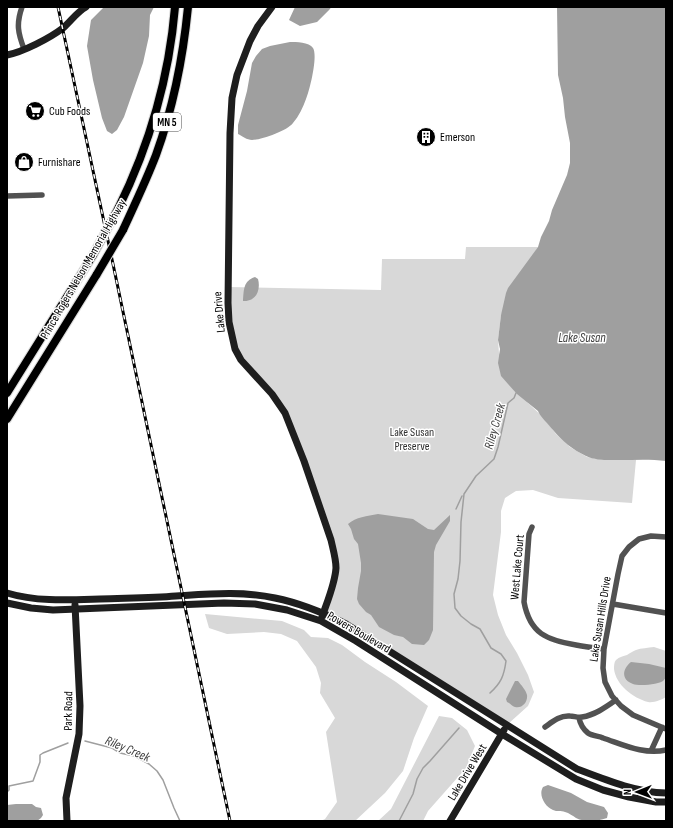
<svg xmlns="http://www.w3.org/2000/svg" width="673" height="828" font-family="'Sofia Sans Condensed',sans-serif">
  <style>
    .green { fill: #d8d8d8 }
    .water { fill: #9f9f9f }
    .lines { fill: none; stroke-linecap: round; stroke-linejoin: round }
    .stream { stroke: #9f9f9f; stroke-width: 1.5 }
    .primary-casing { stroke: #dbdbdb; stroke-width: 10 }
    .street { stroke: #515151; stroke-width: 5.5 }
    .secondary { stroke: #1e1e1e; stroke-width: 7 }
    .primary { stroke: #000; stroke-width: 8 }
    .rail-casing { stroke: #000; stroke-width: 3 }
    .rail { stroke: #fff; stroke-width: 1.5; stroke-dasharray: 4.5; stroke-linecap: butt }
    .primary-bridge-casing { stroke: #dbdbdb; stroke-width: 10; stroke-linecap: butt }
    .primary-bridge { stroke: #000; stroke-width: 8 }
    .labels { text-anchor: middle; stroke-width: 3; stroke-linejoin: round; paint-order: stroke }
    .shield { fill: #fff; stroke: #4c4c4c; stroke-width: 1 }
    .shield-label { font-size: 11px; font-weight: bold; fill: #000 }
    .poi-label { font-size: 12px; fill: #000; stroke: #fff; text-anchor: start }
    .street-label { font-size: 12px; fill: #000; stroke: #fff }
    .park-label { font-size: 12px; fill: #2f2f2f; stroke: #fff }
    .water-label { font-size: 13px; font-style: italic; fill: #404040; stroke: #fff }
  </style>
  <rect width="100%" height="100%" fill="#fff"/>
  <path class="green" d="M466,247h72l-37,68 -3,25 1,13 29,50 15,14 13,17 14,13 17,10 16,3h33l-4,43 -74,-5 -25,-8 -17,1 -11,7 -4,13v21l-8,63 5,20 8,20 11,18 11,22 6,17 -6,14 -21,19 -183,-112 7,-21 3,-39 -49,-140 -50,-64 -7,-62 153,3 1,-31h83z
    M205,614l77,7 22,9 7,7 17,1 14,7 23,17 31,20 32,24 -14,32 -11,33 -18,22 -30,28h-34l4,-2 12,-17 -11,-70 9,-14 -15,-25 1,-10 -5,-16 -19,-26 -16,-7 -17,-2 -37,2 -18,-6z
    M654,647l12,4v46c-5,3 -12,6 -18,5 -15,-4 -32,-17 -34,-33 0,-3 0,-7 2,-9 3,-3 8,-4 11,-5 3,-2 6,-4 9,-5 5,-2 12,-2 18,-3z
    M439,716l13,2 15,12 8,16 -9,22 -38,43 -5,10h-45l13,-12z"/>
  <path class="water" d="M104,7h50l-4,8 -1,21 -6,27 -19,54 -7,13 -5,4 -5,-3 -5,-13 -9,-38 -6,-34 4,-26z
    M295,7h36l-1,2 -13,13 -17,4 -11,-6z
    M557,7h109v454c-15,-2 -31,-1 -46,-1 -11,0 -23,1 -34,-4 -13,-6 -24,-15 -33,-26 -4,-5 -14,-15 -15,-19l-21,-17 -16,-18 -3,-13 2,-14 -2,-9 3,-25 5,-22 2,-5 30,-41 3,-10 8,-16 3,-11 15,-35 3,-12v-20l-5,-26 -2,-19 -5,-23z
    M290,42c6,0 19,0 23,6 5,8 -3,41 -7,51 -3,8 -7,17 -13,24 -6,8 -32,17 -41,17 -5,0 -10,-4 -14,-6v-9l9,-34 5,-28 4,-7 6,-7 8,-3z
    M255,277l3,2c3,11 -2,23 -15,22 1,-11 0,-20 12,-24z
    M378,514l35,5 15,10 6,1 16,-15v6l-14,24 -2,7 -1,78 -4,10 -5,5 -12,-1 -9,-7 -9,-2 -15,-8 -8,-12 -5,-3 -7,-8 -2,-5 1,-11 3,-17v-8l-3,-19 -4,-5 -3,-10 -3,-5c8,-7 19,-8 30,-10z
    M631,662l18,2 17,4c0,5 1,9 -2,12 -4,5 -26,6 -31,4 -12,-4 -11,-15 -2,-22z
    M515,681h3c3,4 8,9 9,14 1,7 -5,14 -12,12 -3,-1 -5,-4 -8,-5l-1,-3z
    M548,785l23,8 16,9 17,5 4,6 -1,5c-10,3 -21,5 -31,0 -3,-2 -7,-5 -11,-6 -4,-2 -8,0 -12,-2 -8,-3 -15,-15 -10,-23z
    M16,804h16l4,3 5,1 2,7 -2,3 -4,3h-30v-16z"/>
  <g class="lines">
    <path class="stream" d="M456,509l6,-13
      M490,693c11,-10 14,-17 16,-32l-5,-7 -10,-6 -11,-19 -9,-5 -10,-8 -6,-8 -1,-14 4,-15 2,-18 1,-39 3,-28 12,-18 18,-17 4,-12 10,-44 6,-5 2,-5 1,-1
      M85,741l27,7 8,5 14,3 15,8 8,7 6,9 11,28 6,13
      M7,792l2,-2v-4l24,-5 7,-19v-7l3,-2 25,-10
      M399,821l14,-27 4,-15 6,-11 7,-7 29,-33"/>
    <defs>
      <path id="primary" d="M118,209c32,-65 51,-130 57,-202
        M123,230c11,-24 23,-49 33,-75 17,-47 27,-97 32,-148
        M7,393l86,-138
        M7,419l90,-145"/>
    </defs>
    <use href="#primary" class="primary-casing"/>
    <path class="street" d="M22,7c-6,17 -4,26 2,42
      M7,196l35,-1
      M532,527l-3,7 -5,68c6,32 23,38 52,43 10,2 19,3 28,4
      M666,537l-15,-1 -12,3 -10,8 -7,9 -4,18 -14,75 -1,19 2,14 7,14 9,10 12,9 33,14
      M613,604l53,9
      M579,718c1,5 4,11 9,15 4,3 11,3 15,5 21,7 41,17 63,12
      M545,727c7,-5 15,-12 25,-11 4,0 8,2 12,1 13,-2 24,-10 34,-17
      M651,751l11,-24"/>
    <path class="secondary" d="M272,7l-14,19 -8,15 -13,34 -5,23 -2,35 -2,170 1,19 6,27 6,11 31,34 13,19 19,48 27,79c2,9 5,19 5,28 -1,16 -9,34 -14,49
      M7,55c16,-3 43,-17 56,-27 8,-7 14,-16 23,-21
      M7,593c30,9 62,7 93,6 25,-1 51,-1 76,-3 33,-2 67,-5 99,2 25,5 49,15 71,26l231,145c29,11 58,23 89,24
      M7,603l24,5 22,2 171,-7 31,1 32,6 34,11 35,20 146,93 74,45 27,11 26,7 27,5h10
      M67,821l-1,-23 13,-64 1,-28 -5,-101
      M450,821l54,-91"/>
    <use href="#primary" class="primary"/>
    <defs>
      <path id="rail" d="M58,7l55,257 117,557"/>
    </defs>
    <use href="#rail" class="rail-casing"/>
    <use href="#rail" class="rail"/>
    <defs>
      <path id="primary-bridge" d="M93,255l25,-46
        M97,274l26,-44"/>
    </defs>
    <use href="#primary-bridge" class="primary-bridge-casing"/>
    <use href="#primary-bridge" class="primary-bridge"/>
  </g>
  <defs>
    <symbol id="supermarket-disc" viewBox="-11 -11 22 22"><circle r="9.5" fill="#000" stroke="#fff"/><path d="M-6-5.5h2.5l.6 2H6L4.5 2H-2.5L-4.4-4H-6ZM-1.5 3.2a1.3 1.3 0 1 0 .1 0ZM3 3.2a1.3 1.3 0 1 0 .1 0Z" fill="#fff"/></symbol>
    <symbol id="building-disc" viewBox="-11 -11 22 22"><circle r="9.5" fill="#000" stroke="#fff"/><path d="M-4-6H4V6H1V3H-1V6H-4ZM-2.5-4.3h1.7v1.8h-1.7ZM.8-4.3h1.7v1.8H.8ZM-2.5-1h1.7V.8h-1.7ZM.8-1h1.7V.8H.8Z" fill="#fff"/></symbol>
    <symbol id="shop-disc" viewBox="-11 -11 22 22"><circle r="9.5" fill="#000" stroke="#fff"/><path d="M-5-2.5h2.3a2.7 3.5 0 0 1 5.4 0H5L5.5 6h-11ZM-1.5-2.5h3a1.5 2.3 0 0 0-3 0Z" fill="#fff"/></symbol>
  </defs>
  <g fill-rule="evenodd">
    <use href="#supermarket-disc" x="24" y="100" width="22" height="22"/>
    <use href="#building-disc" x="415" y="126" width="22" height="22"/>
    <use href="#shop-disc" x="13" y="151" width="22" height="22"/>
  </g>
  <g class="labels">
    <rect class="shield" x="153" y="113" width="28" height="18" rx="3"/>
    <g class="shield-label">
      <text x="167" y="126">MN 5</text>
    </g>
    <g class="poi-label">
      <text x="49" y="115">Cub Foods</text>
      <text x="440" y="141">Emerson</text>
      <text x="38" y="166">Furnishare</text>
    </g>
    <g class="street-label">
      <text transform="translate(83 269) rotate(-60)" y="4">Prince Rogers Nelson Memorial Highway</text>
      <text transform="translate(219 312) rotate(-95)" y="4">Lake Drive</text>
      <text transform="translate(517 567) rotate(-85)" y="4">West Lake Court</text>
      <text transform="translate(600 619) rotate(-81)" y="4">Lake Susan Hills Drive</text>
      <text transform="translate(359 632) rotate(30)" y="4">Powers Boulevard</text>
      <text transform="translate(68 711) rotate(-89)" y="4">Park Road</text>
      <text transform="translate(467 772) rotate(-59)" y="4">Lake Drive West</text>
    </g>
    <g class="park-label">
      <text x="412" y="436">Lake Susan<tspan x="412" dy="14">Preserve</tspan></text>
    </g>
    <g class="water-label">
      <text x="582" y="342">Lake Susan</text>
      <text transform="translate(494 426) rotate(-74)" y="5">Riley Creek</text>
      <text transform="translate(128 748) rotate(23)" y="5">Riley Creek</text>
    </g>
  </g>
  <rect width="673" height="828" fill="none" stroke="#000000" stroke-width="16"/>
  <g transform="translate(637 792) rotate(269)" stroke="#ffffff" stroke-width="3" paint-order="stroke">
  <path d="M0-3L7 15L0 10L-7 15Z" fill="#000000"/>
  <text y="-6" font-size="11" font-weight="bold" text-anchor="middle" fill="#000000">N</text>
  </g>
</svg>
